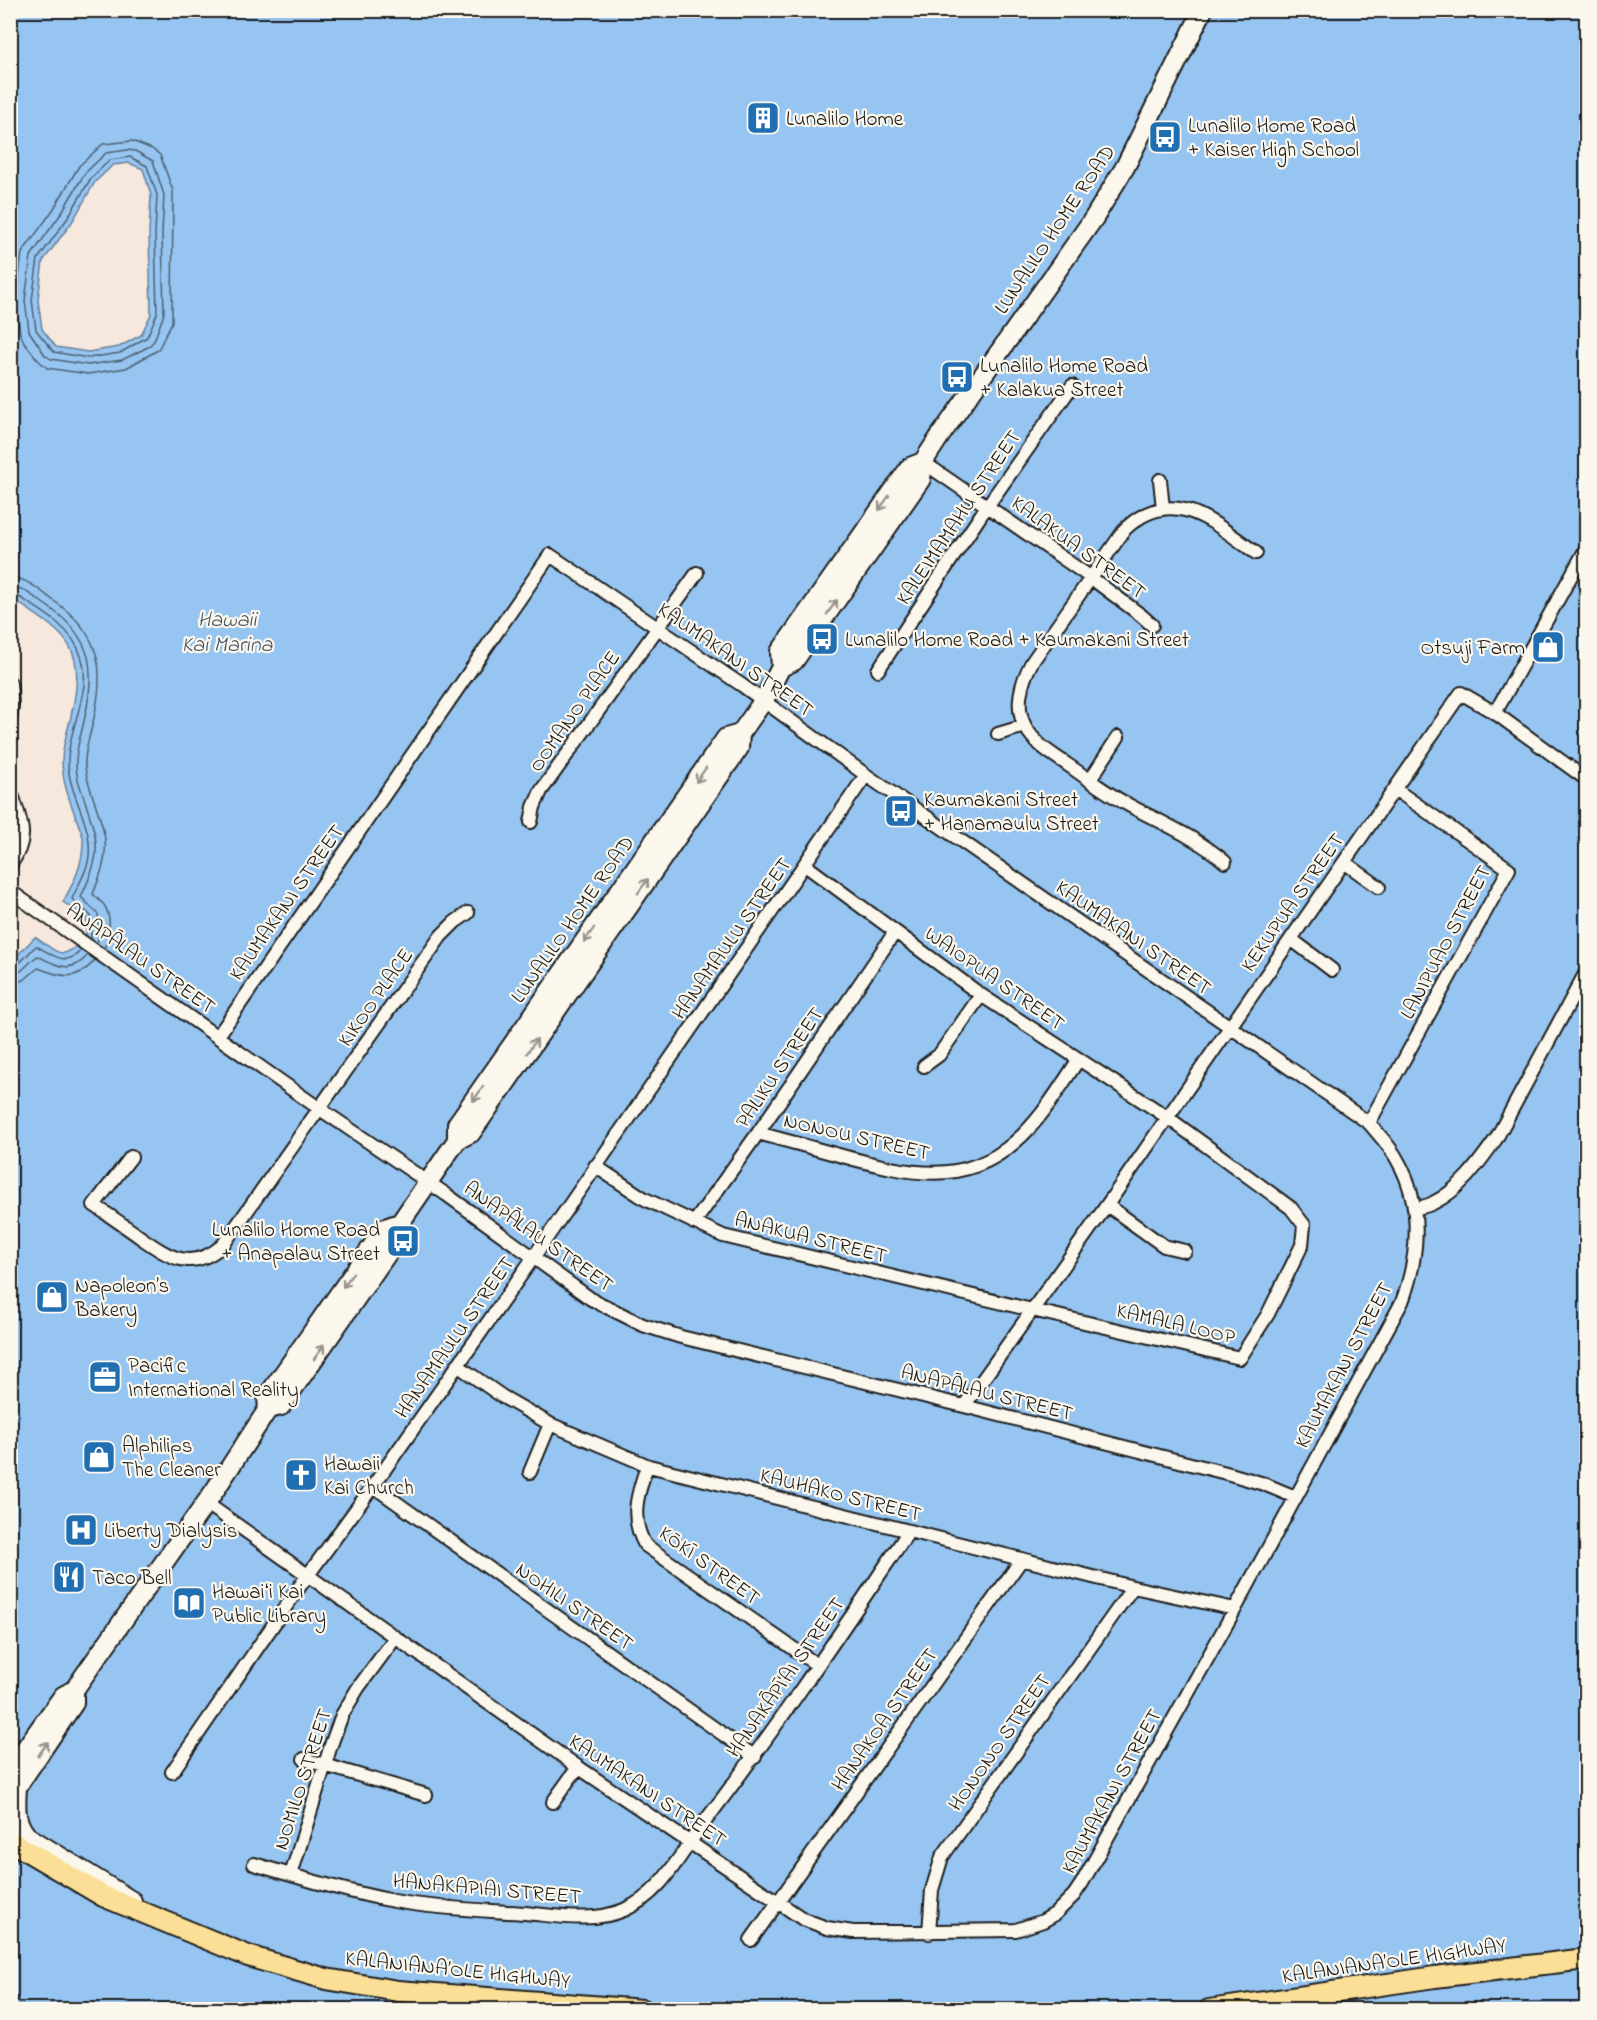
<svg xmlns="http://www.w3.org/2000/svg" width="1597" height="2020" font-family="'Indie Flower',sans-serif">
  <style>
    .water { fill: #96c5f1; stroke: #65819c; stroke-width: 1.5; fill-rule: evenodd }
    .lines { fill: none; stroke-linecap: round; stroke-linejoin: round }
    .shore { stroke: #4d6071; stroke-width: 1.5 }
    .minor-casing { stroke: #1c1c1c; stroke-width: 16 }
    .secondary-casing { stroke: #1c1c1c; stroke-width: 22 }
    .primary-casing { stroke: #1c1c1c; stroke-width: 24 }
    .minor { stroke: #fbf7ec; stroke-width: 12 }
    .secondary { stroke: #fbf7ec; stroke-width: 18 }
    .primary { stroke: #fbdf96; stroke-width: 20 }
    .oneway { stroke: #97948e }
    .labels { text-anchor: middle; stroke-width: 4.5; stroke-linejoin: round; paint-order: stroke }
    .poi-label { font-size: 21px; fill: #1c1c1c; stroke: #fbf7ec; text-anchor: start }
    .street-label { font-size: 21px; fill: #1c1c1c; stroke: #fbf7ec }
    .water-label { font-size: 22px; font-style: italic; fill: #475767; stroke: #fbf7ec }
  </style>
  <rect width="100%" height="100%" fill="#f7e8de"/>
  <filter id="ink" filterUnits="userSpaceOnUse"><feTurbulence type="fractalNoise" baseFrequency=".0167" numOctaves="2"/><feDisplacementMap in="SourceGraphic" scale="12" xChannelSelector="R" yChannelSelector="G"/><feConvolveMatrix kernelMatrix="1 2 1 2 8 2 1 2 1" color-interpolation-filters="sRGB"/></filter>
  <g filter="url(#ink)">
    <path class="water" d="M11,11h1575v1998l-1575,1v-1048l24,-25c26,18 29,25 51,-2v-17l-23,-16c12,-22 21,-39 20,-65 -8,-24 -21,-50 -21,-76 0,-15 6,-30 9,-45 17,-72 -5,-81 -60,-118zM129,163l14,6 8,26 -2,38 2,81 -10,21 -22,12 -31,5 -32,-5 -14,-18 -4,-29 5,-39 29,-39 23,-40 18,-17z"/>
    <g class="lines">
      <path class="shore" d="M132,141l20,8 8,6 13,36 -1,131 -14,28 -32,18 -38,6 -41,-6 -9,-8 -14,-18 -4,-9 -4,-33 6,-47 31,-43 26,-44 24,-22z
        M127,150l8,1 18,10 11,34 -2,38 2,81 -10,27 -6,6 -26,13 -34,5 -37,-6 -6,-4 -16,-24 -4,-31 6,-44 29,-41 25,-42 21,-20z
        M130,157l17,9 10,29 -2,38 2,81 -10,23 -27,16 -32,5 -34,-6 -18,-22 -4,-30 6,-41 29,-40 24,-41 19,-18z
        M10,577c17,1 32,15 44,24 49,34 52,71 38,125 -3,13 -8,26 -7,40 1,11 5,21 8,31 15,44 18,53 0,97 3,4 8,7 11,11 8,11 6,32 0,43
        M10,586c14,1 29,15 40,22 44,31 46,63 34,113 -3,15 -9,29 -8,45 0,12 5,23 9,35 15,46 16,52 -4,96l17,17 1,22 -2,7
        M10,594l6,1c25,16 55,31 65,61 12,35 -12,69 -13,104 -1,35 28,66 20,102 -3,13 -11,25 -16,37l19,17v23
        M10,967c11,-2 18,-14 26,-21 15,7 30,23 45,4
        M10,974l11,-3 16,-15c19,8 33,20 51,-1
        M10,983l14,-3 14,-12c23,9 39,14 57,-8"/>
      <defs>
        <path id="minor" d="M923,462l167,115 52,39 10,9
          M1160,480l3,28
          M878,670l103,-155 91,-129
          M10,683l2,22 -2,18
          M1495,713l91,-164
          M998,734l27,-8
          M1090,780l28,-43
          M10,788c9,31 22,47 0,77
          M531,822l3,-15 7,-16 156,-218
          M1225,862c-30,-26 -66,-40 -100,-59 -20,-11 -38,-25 -57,-38 -16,-11 -32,-20 -42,-37 -12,-20 -5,-46 6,-66l93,-133c48,-46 89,-6 131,24
          M1344,862l35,25
          M10,891l310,218 127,86 144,104 52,26 38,12 283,69 266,68 34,10 31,13
          M1291,939l41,31
          M924,1066l15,-11 42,-60
          M1369,1123l140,-254 -113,-79
          M758,1133c29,8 59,16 88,24 61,16 117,31 169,-15 26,-22 45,-55 64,-83
          M131,1157l-37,48c16,11 31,21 46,32 29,20 51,36 83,8l218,-309 14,-14 13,-9
          M595,1166l50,33 78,37 309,74 208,48 28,-44 34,-69 2,-20 -13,-17 -124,-91 -186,-122 -176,-130
          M1107,1205l57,41 21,5
          M1415,1209c5,-2 13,-3 18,-6 27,-13 46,-40 63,-64l90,-167
          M694,1223l64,-90 137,-201
          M457,1365l46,32 47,27 99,42 484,121 102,22
          M964,1406l143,-201 354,-512 34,20 91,66
          M647,1466c-9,27 -18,51 -2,79l172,120
          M530,1472l20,-48
          M373,1486l382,271
          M206,1503l372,264 225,152 24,9 26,4 163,-2 27,-9 12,-7 19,-19 8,-12 153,-274 167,-307c17,-46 21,-97 -4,-141 -7,-14 -19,-26 -29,-38l-503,-348 -123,-89 -193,-131 -332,481
          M304,1759l122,36
          M172,1772l128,-186 73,-100 153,-218 340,-493
          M553,1802l25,-35
          M254,1864c46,14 93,28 140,37 44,8 88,9 131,12 33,3 68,10 99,-3 38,-16 55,-55 79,-86 73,-95 139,-194 206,-293
          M291,1875l40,-130 11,-30 16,-27 37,-50
          M929,1933l3,-43 10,-33 191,-270
          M751,1940l271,-381"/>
        <path id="secondary" d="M781,667l13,-6 127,-182 2,-17 17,-26 154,-218 31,-51 78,-157
          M457,1140v-16l269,-386 14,-4
          M268,1409l13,-3 117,-168 2,-15 57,-83 14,-7 268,-385 1,-14 24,-34 17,-33 -1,-15 130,-185 13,-5
          M10,1770l53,-74 11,-6 141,-200 53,-81 -1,-12 118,-169 15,-5
          M17,1787c-1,20 -3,34 10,49l105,65
          M10,1797l64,-94v-13"/>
        <path id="primary" d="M10,1841l93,55 145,60 78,23 72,12 245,19
          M1209,2010l226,-33 151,-18"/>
      </defs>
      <use href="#minor" class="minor-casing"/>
      <use href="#secondary" class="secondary-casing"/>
      <use href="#primary" class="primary-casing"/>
      <use href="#minor" class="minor"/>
      <use href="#secondary" class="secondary"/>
      <use href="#primary" class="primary"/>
    </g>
    <defs><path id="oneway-shaft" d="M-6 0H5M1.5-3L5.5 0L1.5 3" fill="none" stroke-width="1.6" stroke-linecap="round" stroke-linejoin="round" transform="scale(1.5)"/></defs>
    <g class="oneway">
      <use href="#oneway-shaft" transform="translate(884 503) rotate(125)"/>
      <use href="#oneway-shaft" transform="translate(832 607) rotate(-55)"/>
      <use href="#oneway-shaft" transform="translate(701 775) rotate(125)"/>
      <use href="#oneway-shaft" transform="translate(643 886) rotate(-55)"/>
      <use href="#oneway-shaft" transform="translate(589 935) rotate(125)"/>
      <use href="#oneway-shaft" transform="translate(532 1046) rotate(-55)"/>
      <use href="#oneway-shaft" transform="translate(478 1094) rotate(125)"/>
      <use href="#oneway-shaft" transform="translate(348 1280) rotate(125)"/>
      <use href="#oneway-shaft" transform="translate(319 1352) rotate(-55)"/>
      <use href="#oneway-shaft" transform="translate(43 1749) rotate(-56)"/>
    </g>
  </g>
  <defs>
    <symbol id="building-square" viewBox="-11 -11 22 22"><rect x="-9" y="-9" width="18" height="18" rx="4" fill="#1f6fb2" stroke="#fbf7ec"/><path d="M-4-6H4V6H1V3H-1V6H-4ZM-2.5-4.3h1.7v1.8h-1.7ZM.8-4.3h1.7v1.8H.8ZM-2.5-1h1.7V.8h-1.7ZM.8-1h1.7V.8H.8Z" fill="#fff"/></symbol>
    <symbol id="bus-square" viewBox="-11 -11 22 22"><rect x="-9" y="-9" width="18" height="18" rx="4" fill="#1f6fb2" stroke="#fbf7ec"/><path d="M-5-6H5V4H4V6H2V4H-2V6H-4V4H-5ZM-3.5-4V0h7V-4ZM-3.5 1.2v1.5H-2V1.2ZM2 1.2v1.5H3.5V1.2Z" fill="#fff"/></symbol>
    <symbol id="shop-square" viewBox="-11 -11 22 22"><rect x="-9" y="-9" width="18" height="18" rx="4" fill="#1f6fb2" stroke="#fbf7ec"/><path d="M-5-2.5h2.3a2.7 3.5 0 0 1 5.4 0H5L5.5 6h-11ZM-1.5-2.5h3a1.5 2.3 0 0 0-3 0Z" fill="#fff"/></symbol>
    <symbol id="office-square" viewBox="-11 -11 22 22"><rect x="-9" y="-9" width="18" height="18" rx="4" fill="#1f6fb2" stroke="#fbf7ec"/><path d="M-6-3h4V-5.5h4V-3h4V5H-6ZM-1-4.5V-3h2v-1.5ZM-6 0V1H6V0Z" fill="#fff"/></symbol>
    <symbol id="church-square" viewBox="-11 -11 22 22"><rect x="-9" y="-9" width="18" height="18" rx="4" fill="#1f6fb2" stroke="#fbf7ec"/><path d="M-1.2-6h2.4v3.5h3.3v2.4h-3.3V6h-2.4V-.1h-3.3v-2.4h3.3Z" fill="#fff"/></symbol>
    <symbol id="hospital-square" viewBox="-11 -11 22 22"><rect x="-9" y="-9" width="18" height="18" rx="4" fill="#1f6fb2" stroke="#fbf7ec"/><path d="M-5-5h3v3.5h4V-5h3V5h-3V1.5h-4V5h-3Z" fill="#fff"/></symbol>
    <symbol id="restaurant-square" viewBox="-11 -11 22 22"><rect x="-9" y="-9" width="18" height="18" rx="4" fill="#1f6fb2" stroke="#fbf7ec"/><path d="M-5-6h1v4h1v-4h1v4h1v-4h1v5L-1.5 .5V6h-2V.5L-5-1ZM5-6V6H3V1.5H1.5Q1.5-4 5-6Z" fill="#fff"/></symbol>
    <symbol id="library-square" viewBox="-11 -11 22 22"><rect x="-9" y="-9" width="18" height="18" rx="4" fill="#1f6fb2" stroke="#fbf7ec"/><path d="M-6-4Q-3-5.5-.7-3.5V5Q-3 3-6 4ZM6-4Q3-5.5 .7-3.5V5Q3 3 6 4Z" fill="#fff"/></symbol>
  </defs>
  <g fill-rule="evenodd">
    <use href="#building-square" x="744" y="99" width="38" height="38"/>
    <use href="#bus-square" x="1146" y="118" width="38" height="38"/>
    <use href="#bus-square" x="938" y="358" width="38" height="38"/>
    <use href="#bus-square" x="803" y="620" width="38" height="38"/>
    <use href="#shop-square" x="1529" y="628" width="38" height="38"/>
    <use href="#bus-square" x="882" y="792" width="38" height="38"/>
    <use href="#bus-square" x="384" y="1222" width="38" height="38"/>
    <use href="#shop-square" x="33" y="1278" width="38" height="38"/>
    <use href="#office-square" x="86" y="1358" width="38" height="38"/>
    <use href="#shop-square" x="80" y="1438" width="38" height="38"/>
    <use href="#church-square" x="282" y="1456" width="38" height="38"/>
    <use href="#hospital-square" x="62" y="1511" width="38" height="38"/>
    <use href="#restaurant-square" x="50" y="1558" width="38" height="38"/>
    <use href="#library-square" x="170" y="1584" width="38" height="38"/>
  </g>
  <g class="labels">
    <g class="poi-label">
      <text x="786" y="125">Lunalilo Home</text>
      <text x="1188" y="132">Lunalilo Home Road<tspan x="1188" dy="24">+ Kaiser High School</tspan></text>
      <text x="980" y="372">Lunalilo Home Road<tspan x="980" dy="24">+ Kalakua Street</tspan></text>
      <text x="845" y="646">Lunalilo Home Road + Kaumakani Street</text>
      <text x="1525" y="654" text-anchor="end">Otsuji Farm</text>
      <text x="924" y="806">Kaumakani Street<tspan x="924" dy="24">+ Hanamaulu Street</tspan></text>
      <text x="380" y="1236" text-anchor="end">Lunalilo Home Road<tspan x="380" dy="24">+ Anapalau Street</tspan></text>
      <text x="75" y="1292">Napoleon’s<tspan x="75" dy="24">Bakery</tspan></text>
      <text x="128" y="1372">Pacific<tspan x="128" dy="24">International Reality</tspan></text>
      <text x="122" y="1452">Alphilips<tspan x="122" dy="24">The Cleaner</tspan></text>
      <text x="324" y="1470">Hawaii<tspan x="324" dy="24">Kai Church</tspan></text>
      <text x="104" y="1537">Liberty Dialysis</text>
      <text x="92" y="1584">Taco Bell</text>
      <text x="212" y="1598">Hawaiʻi Kai<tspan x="212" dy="24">Public Library</tspan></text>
    </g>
    <g class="street-label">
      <text transform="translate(1054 229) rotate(-56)" y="7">LUNALILO HOME ROAD</text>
      <text transform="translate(958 517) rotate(-56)" y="7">KALEIMAMAHU STREET</text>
      <text transform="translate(1079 547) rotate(36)" y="7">KALAKUA STREET</text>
      <text transform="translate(736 659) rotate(35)" y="7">KAUMAKANI STREET</text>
      <text transform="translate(574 711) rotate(-55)" y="7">OOMANO PLACE</text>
      <text transform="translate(286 902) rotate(-55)" y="7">KAUMAKANI STREET</text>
      <text transform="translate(1292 902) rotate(-55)" y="7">KEKUPUA STREET</text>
      <text transform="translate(572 919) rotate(-55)" y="7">LUNALILO HOME ROAD</text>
      <text transform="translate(1134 937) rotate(35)" y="7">KAUMAKANI STREET</text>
      <text transform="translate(731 938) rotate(-55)" y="7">HANAMAULU STREET</text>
      <text transform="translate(1445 942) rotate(-62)" y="7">LANIPUAO STREET</text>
      <text transform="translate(141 958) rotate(35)" y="7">ANAPĀLAU STREET</text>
      <text transform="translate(995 978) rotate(35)" y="7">WAIOPUA STREET</text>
      <text transform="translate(375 997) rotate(-55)" y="7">KIKOO PLACE</text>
      <text transform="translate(779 1067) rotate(-56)" y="7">PALIKU STREET</text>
      <text transform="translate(857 1136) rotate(13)" y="7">NONOU STREET</text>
      <text transform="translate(539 1236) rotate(35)" y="7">ANAPĀLAU STREET</text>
      <text transform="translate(811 1237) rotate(14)" y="7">ANAKUA STREET</text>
      <text transform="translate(1176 1323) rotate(13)" y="7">KAMALA LOOP</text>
      <text transform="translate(454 1337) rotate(-55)" y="7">HANAMAULU STREET</text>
      <text transform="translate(1343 1365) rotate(-62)" y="7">KAUMAKANI STREET</text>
      <text transform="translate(987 1392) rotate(14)" y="7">ANAPĀLAU STREET</text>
      <text transform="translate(841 1494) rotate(14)" y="7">KAUHAKO STREET</text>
      <text transform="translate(710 1565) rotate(36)" y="7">KŌKĪ STREET</text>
      <text transform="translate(575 1606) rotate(35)" y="7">NOHILI STREET</text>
      <text transform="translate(785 1677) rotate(-55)" y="7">HANAKĀPĪ‘AI STREET</text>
      <text transform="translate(884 1719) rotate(-55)" y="7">HANAKOA STREET</text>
      <text transform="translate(999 1742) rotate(-55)" y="7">HONONO STREET</text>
      <text transform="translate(302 1779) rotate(-72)" y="7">NOMILO STREET</text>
      <text transform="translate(648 1790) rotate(34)" y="7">KAUMAKANI STREET</text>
      <text transform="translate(1111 1791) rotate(-61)" y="7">KAUMAKANI STREET</text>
      <text transform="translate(487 1888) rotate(5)" y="7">HANAKAPIAI STREET</text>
      <text transform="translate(1394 1960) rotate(-8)" y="7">KALANIANA’OLE HIGHWAY</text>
      <text transform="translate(458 1969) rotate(6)" y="7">KALANIANA’OLE HIGHWAY</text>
    </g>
    <g class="water-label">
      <text x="227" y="626">Hawaii<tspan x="227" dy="25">Kai Marina</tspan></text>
    </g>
  </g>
  <rect width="1597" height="2020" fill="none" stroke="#fbf7ec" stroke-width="36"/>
  <rect x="18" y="18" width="1561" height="1984" fill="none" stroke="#1c1c1c" stroke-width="2" filter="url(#ink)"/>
</svg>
